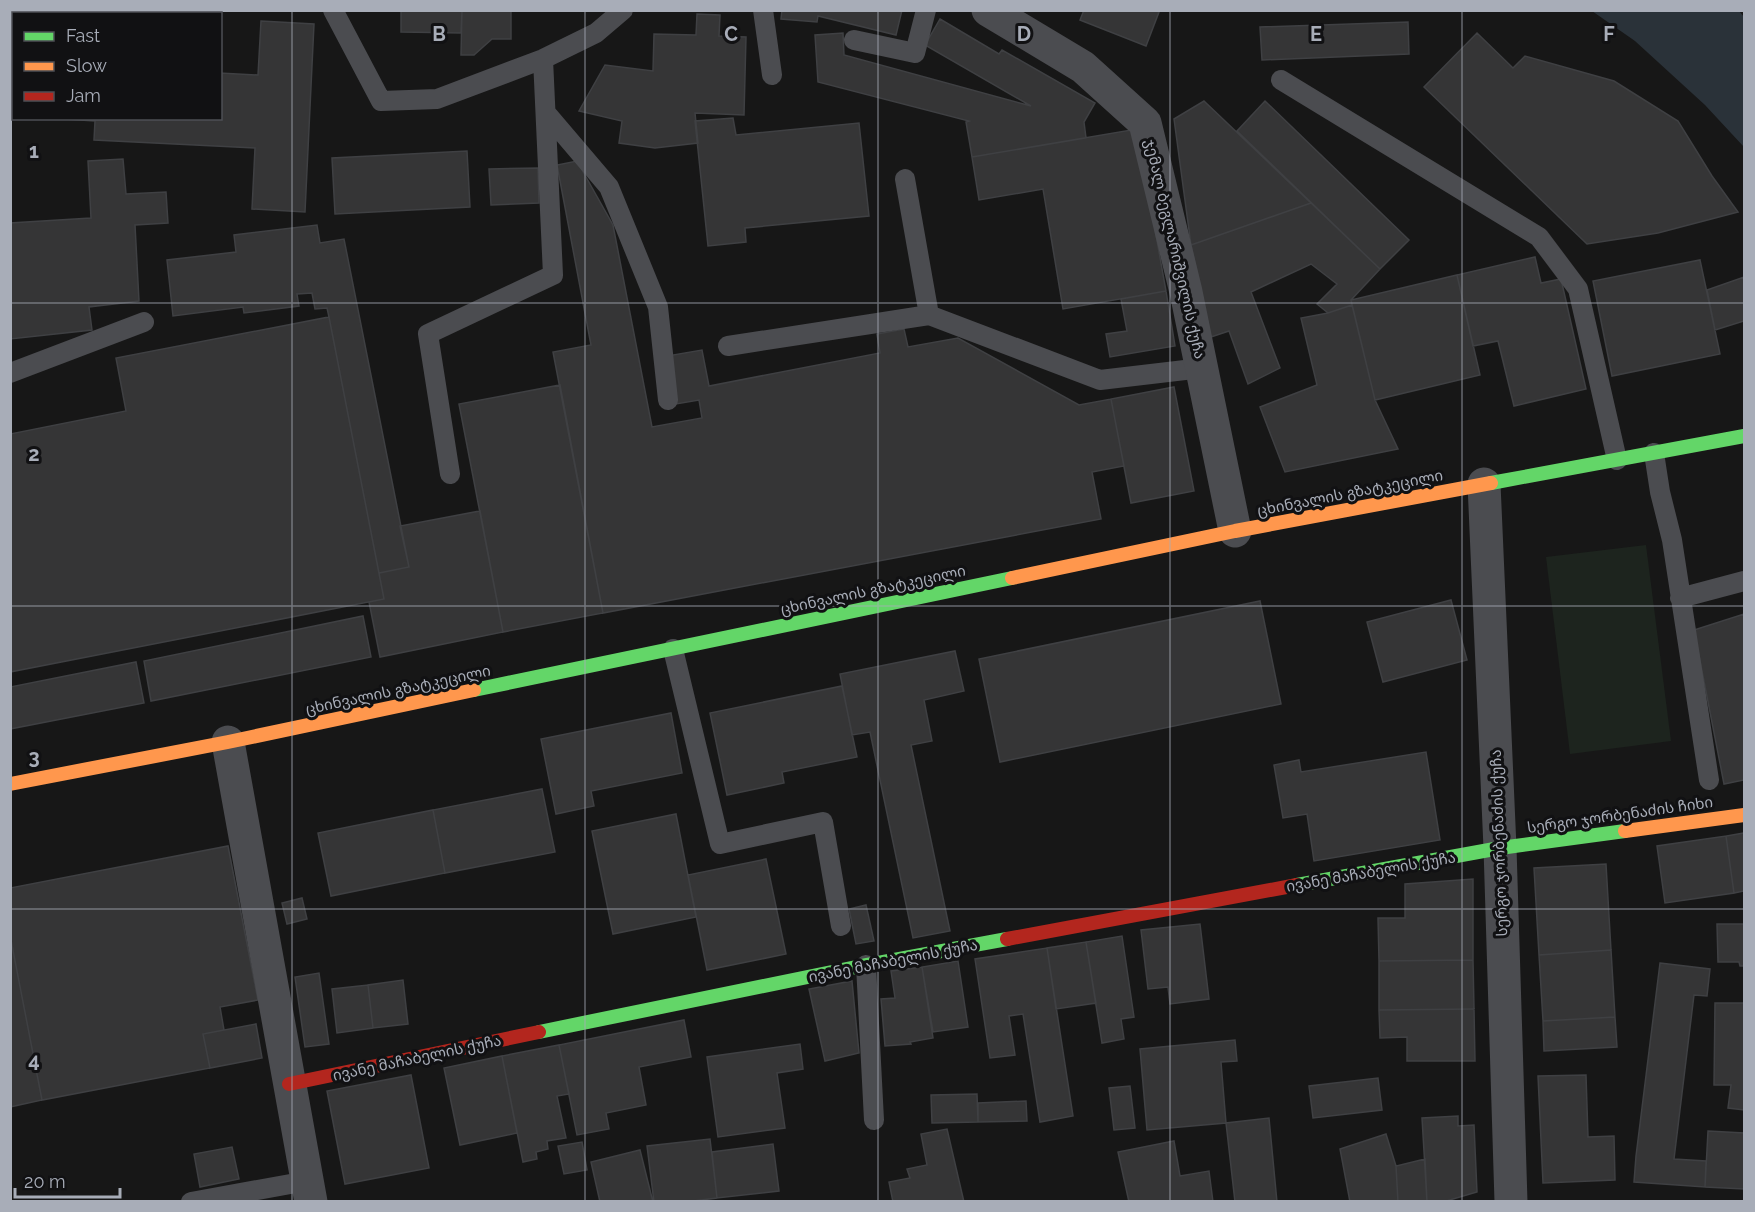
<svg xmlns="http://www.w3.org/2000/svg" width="1755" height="1212" font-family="Raleway,'Noto Sans Georgian',sans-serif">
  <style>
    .green { fill: #1d241e }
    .water { fill: #2a3239 }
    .building { fill: #353536; stroke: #3f4043; stroke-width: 1.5 }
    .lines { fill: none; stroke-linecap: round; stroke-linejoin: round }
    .lane { stroke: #4b4c50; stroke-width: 20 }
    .street { stroke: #4b4c50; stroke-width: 33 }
    .fast { stroke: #63d668; stroke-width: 14 }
    .slow { stroke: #ff974d; stroke-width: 14 }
    .jam { stroke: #b3261e; stroke-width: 14 }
    .grid { fill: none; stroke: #a8adb8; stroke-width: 1.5; stroke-opacity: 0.55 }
    .labels { text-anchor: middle; stroke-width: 6; stroke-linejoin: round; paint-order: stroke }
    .street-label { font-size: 15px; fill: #a8adb8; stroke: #111113 }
    .grid-label { font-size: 20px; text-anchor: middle; font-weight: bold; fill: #a8adb8; stroke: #111113; stroke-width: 6; stroke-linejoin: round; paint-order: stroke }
  </style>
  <rect width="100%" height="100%" fill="#171717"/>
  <path class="green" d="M1646,545l25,196 -101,13 -24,-197z"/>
  <path class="water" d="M1592,11h147l5,6v130l-39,-42 -70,-64z"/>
  <path class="building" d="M401,10l61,1 -1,22 -60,-1z
    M511,10v29h-19l-18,16h-13l1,-45z
    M782,10h120l-6,25 -78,-19 -1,6 -36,-3z
    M1084,10h71l4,2 -13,34 -66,-26z
    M697,14l23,1 -1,21 27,1 -2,78 -49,-2 3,30 -43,5 -36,-5 3,-22 -43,-10 26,-46 48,6 1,-37 42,1z
    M940,19l59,35 3,-4 93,53 -11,19 2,16 -114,19 -6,-35 3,-1 -151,-39 -3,-47 28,-2 1,22 187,51 -106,-61z
    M261,21l53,3 -9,188 -53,-3 3,-61 -161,-8 1,-19 -45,-3h170v-45l38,2z
    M1408,22l1,32 -147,6 -2,-33z
    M1477,33l36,35 12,-12 89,25 64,40 34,55 26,36 -80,21 -71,11 -163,-157z
    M1204,101l107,102 -120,42 -17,-126z
    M1265,101l144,139 -29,29 -143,-138z
    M733,118l3,17 123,-12 10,93 -124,12 1,14 -38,4 -13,-125z
    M1137,129l29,162 -103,18 -20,-120 -64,11 -7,-43z
    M467,151l3,56 -135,7 -3,-56z
    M123,159l3,35 40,-2 2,31 -33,2 4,76 -50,6 3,23 -82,9v-116l81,-5 -3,-57z
    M577,161l36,64 39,202 50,-9 -3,-18 -23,4 -9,-48 35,-6 7,36 171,-33 -3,-19 27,-5 4,18 50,-9 121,67 32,-6 13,67 -32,6 9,47 -498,94 -50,-261 38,-7 -34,-180z
    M538,168l1,35 -48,2 -2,-36z
    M1311,203l69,66 -29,31 1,5 -24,8 -11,-9 20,-20 -26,-20 -60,28 29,76 -32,16 -19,-53 -18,6 -20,-92z
    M317,225l3,18 24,-4 65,328 -30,6 -50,-256 -2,-9 -12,1 -3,-16 -15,1 2,12 -55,7 -1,-6 -70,9 -6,-56 69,-8 -2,-17z
    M1535,257l6,26 20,-4 25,110 -72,17 -16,-65 -25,5 -16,-71z
    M1700,260l20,94 -108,22 -19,-95z
    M1457,275l23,100 -105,25 -24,-100z
    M1744,277v44l-29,9 -8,-40z
    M1166,291l9,55 -65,11 -4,-23 21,-3 -6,-32z
    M1352,305l23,95 23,49 -113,23 -25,-65 57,-22 -16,-67 27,-5z
    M329,317l55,282 -374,73v-238l116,-23 -10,-53z
    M560,385l43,228 -100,19 -44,-228z
    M1174,387l20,104 -63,12 -20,-104z
    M480,511l23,121 -123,25 -11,-55 15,-3 -5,-26 30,-6 -9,-41z
    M1451,600l16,60 -84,22 -16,-60z
    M1260,601l21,103 -281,58 -21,-103z
    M1744,614v166l-20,4 -30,-154z
    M363,616l8,41 -220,44 -7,-40z
    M955,651l9,40 -40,9 8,41 -21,4 39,186 -37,7 -43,-206 -18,3 -12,-61z
    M136,662l8,41 -134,26v-42z
    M842,686l15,71 -75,15 2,11 -57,12 -17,-82z
    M671,713l11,60 -91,18 3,15 -38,8 -15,-75z
    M1426,752l14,88 -126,21 -7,-47 -24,4 -9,-53 25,-5 2,12z
    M542,789l13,63 -110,21 -12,-63z
    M433,810l12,63 -114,23 -13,-63z
    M676,814l20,103 -83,17 -21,-103z
    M1744,833v58l-10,2 -8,-57z
    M1726,836l8,57 -69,10 -8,-57z
    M228,846l30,154 -38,7 4,23 -21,4 7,34 -168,32 -32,-165v-47z
    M766,859l20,95 -79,16 -19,-95z
    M1606,864l5,86 -72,5 -5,-87z
    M1473,879v81l-94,1 -1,-43h27v-34z
    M302,898l5,21 -20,5 -5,-21z
    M866,905l8,36 -18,3 -7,-35z
    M1200,924l9,75 -39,5 -2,-17 -20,2 -7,-59z
    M1717,924h27v42h-4l-1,-4h-21z
    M10,935l32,165 -32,7z
    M1122,936l12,81 -13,2 3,20 -22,4 -16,-101z
    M1086,942l10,61 -40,6 -9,-61z
    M1047,948l26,168 -33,6 -17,-108 -14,2 6,39 -25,3 -15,-99z
    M1611,950l4,67 -72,4 -4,-66z
    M1473,960l1,49 -95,1v-49z
    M958,961l10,66 -35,5 -11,-65z
    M1660,963l50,6 -3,27 -13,-1 -20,164 32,2 -1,26 -71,-5 2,-26z
    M922,967l11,71 -23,4 1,2 -26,2 -4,-47 14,-1 -4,-27z
    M319,973l10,71 -24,3 -10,-70z
    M403,980l5,44 -35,4 -5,-43z
    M852,981l7,72 -34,8 -16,-72z
    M368,985l5,43 -36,5 -5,-44z
    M1715,1003h29v107l-16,-2 3,-23h-17z
    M1474,1009l1,52h-68v-24l-27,1 -1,-28z
    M1615,1017l2,30 -73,4 -1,-30z
    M684,1020l7,37 -52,10 7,38 -40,8 3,16 -32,6 -18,-90z
    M256,1024l6,34 -52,10 -7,-34z
    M1235,1040l2,21 -16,1 5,61 -79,7 -7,-81z
    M800,1044l3,25 -26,4 8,55 -67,9 -11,-80z
    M559,1045l10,49 -12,2 9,42 -19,3 1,8 -12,3 1,7 -14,3 -21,-106z
    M502,1056l15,77 -57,12 -16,-77z
    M411,1075l18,93 -84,16 -18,-93z
    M1586,1075l2,62 26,-1 1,44 -72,3 -5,-107z
    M1378,1078l4,32 -69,8 -4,-32z
    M1130,1086l5,42 -21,2 -5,-42z
    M977,1094l1,28 -46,1 -1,-28z
    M1026,1101l1,20 -49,1v-19z
    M1458,1116v10l16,-1 3,67 -34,10h-16l-5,-84z
    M1269,1118l8,84h-42l-9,-79z
    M947,1129l17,73h-71l-4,-20 21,-4 -3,-9 20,-4 -6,-31z
    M1708,1131l36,2v56l-39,-2z
    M1386,1134l10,32 2,36h-48l-10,-53z
    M710,1139l7,59 -32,4h-31l-7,-56z
    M1174,1141l6,35 29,-5 4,31h-84l-11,-50z
    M582,1142l5,28 -23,4 -6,-28z
    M773,1144l6,47 -62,7 -5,-46z
    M232,1147l7,32 -39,8 -6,-33z
    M640,1150l13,52h-53l-9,-40z
    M1425,1159l2,43h-29l-2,-36z"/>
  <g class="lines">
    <path class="lane" d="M333,10l48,91 56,-2 106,-40 53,-26 27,-23
      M763,10l9,65
      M151,14l4,-4
      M854,40l61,13 11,-43
      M1281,80l258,157 39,52 39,171
      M546,113l63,74 49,120 10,93
      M905,179l24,136
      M728,346l201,-31 171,65 102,-12
      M10,373l134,-51
      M1654,453l6,39 12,48 37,240
      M450,474l-22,-140 125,-59 -10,-216
      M1680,598l64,-17
      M673,649l47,195 103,-22 18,104
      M866,965l8,155
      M191,1202l116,-21"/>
    <path class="street" d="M988,10l95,57 62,56 41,169 49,239
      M1484,484l16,364 11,354
      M228,742l83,460"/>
    <path class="fast" d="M1491,483l253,-47
      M474,690l538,-112
      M1297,885l203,-37 125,-17
      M539,1032l327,-67 141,-26"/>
    <path class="slow" d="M1012,578l223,-47 256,-48
      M10,784l218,-42 246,-52
      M1625,831l119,-16"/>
    <path class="jam" d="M1007,939l290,-54
      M289,1084l250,-52"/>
  </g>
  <path class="grid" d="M292,10v1192M585,10v1192M878,10v1192M1170,10v1192M1462,10v1192M10,303h1734M10,606h1734M10,909h1734"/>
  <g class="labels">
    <g class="street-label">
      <text transform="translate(1175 249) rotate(77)" y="5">ჯემალ ბეგლარიშვილის ქუჩა</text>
      <text transform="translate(1350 493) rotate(-11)" y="5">ცხინვალის გზატკეცილი</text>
      <text transform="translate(873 590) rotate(-12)" y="5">ცხინვალის გზატკეცილი</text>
      <text transform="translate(398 690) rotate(-12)" y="5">ცხინვალის გზატკეცილი</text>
      <text transform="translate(1620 815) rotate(-8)" y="5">სერგო ჯორბენაძის ჩიხი</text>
      <text transform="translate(1499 843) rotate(-92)" y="5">სერგო ჯორბენაძის ქუჩა</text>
      <text transform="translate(1371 872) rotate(-10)" y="5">ივანე მაჩაბელის ქუჩა</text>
      <text transform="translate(893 961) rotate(-11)" y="5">ივანე მაჩაბელის ქუჩა</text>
      <text transform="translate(417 1058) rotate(-12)" y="5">ივანე მაჩაბელის ქუჩა</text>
    </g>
  </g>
  <g class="grid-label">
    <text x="439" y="41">B</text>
    <text x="731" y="41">C</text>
    <text x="1024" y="41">D</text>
    <text x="1316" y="41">E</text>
    <text x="1609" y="41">F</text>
    <text x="34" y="158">1</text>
    <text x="34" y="461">2</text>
    <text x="34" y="764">3</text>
    <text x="34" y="1067">4</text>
  </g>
  <rect width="1755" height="1212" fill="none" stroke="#a8adb8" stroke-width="24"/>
  <rect x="12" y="12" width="210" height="108" fill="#111113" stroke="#4d4f55" stroke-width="1.5"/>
  <rect x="24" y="32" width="30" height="9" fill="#63d668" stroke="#4d4f55" stroke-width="1.5"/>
  <text x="66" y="42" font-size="18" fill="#a8adb8">Fast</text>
  <rect x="24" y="62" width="30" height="9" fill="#ff974d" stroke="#4d4f55" stroke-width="1.5"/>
  <text x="66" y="72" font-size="18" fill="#a8adb8">Slow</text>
  <rect x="24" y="92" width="30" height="9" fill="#b3261e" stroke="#4d4f55" stroke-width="1.5"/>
  <text x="66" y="102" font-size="18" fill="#a8adb8">Jam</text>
  <path d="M15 1188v9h105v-9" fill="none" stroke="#a8adb8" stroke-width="3"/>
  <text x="24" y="1188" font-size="18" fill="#a8adb8" stroke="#111113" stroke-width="4.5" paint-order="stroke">20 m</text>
</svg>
